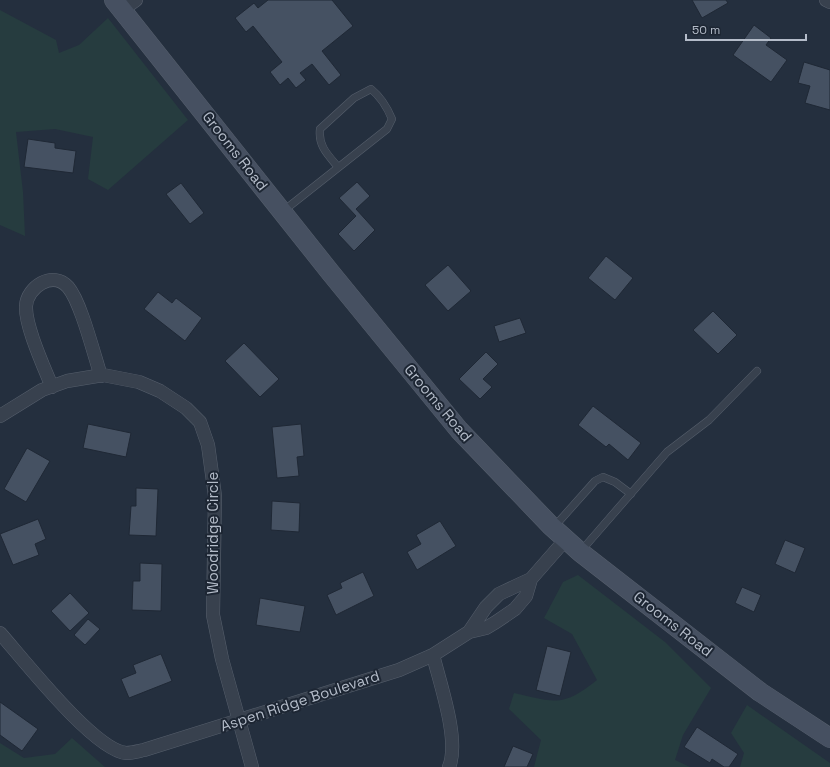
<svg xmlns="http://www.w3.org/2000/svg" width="830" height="767" font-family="'Space Grotesk',sans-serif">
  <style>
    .green { fill: #263c3f }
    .building { fill: #455162; stroke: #1f2835 }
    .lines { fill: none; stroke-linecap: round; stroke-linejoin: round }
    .lane-casing { stroke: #565f6c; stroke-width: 8 }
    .street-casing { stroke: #565f6c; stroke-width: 14 }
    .secondary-casing { stroke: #565f6c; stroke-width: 20 }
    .lane { stroke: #38414e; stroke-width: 7 }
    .street { stroke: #38414e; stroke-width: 13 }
    .secondary { stroke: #465061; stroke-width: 19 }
    .labels { text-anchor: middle; stroke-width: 4; stroke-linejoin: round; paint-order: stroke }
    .street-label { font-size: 15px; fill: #b4bcc9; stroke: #1d2633 }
  </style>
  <rect width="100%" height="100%" fill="#242f3e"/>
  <path class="green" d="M0,10l56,30 3,13 20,-8 29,-27 80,102 -80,70 -20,-11 5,-42 -38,-8 -39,3 7,60 2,44 -25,-11z
    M578,575l87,67 46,46 -28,47 -8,25 15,7h-156l7,-27 -32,-31 5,-16c41,9 48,15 83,-13l-25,-46 -28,-16 19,-36z
    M747,705l83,58v4h-90l4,-14 -13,-20z
    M72,738l33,29h-105v-24l24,15 31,-4z"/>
  <path class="building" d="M268,0h64l21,26 -31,25 19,24 -12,10 -17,-21 -12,9 6,7 -10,8 -8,-10 -8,7 -10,-13 12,-10 -29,-36 -7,6 -11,-14 19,-15 4,5z
    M692,0h34l2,3 -26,15z
    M754,25l17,13 -5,7 21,15 -16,22 -38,-27z
    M804,62l26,8v40l-25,-7 5,-17 -12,-3z
    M28,139l27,4v5l21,3 -3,22 -49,-6z
    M357,182l13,14 -14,13 19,21 -21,21 -16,-17 18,-18 -17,-18z
    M181,183l23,30 -14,11 -24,-30z
    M606,256l27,22 -18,22 -27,-22z
    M448,265l23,26 -23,20 -23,-26z
    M158,292l14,11 4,-5 26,20 -17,23 -41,-32z
    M713,311l24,24 -19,19 -25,-24z
    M520,318l6,15 -27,9 -5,-16z
    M244,343l35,36 -19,18 -35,-36z
    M486,352l12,12 -15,15 9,8 -12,12 -21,-20z
    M593,406l48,37 -13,17 -19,-16 -3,3 -28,-22z
    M88,424l43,9 -5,24 -43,-9z
    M301,424l3,32 -7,1 2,19 -22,2 -5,-51z
    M27,448l23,13 -24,41 -22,-13z
    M136,488l22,1 -2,47 -27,-1 2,-29h5z
    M272,501l28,2 -1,29 -28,-2z
    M38,519l8,20 -11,5 4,11 -26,10 -13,-31z
    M440,521l16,25 -39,24 -10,-18 14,-8 -5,-9z
    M785,540l20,8 -10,25 -20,-9z
    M140,563l22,1 -1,47 -29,-1 1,-29h7z
    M363,572l11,24 -38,19 -9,-20 15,-7 -2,-5z
    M742,587l19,8 -7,17 -19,-9z
    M70,593l19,20 -19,18 -19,-20z
    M260,598l45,8 -5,26 -44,-7z
    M88,619l12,10 -15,16 -11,-10z
    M547,646l24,6 -11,44 -24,-6z
    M161,654l11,27 -43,17 -8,-19 15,-6 -3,-8z
    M0,702l38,27 -16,22 -22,-16z
    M697,727l41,27 -9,13h-5l-12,-8 -2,4 -26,-16z
    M513,746l20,8 -6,13h-23z"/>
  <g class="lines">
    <defs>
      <path id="lane" d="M282,212l105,-83 5,-10c-5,-12 -11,-22 -21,-30l-17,9 -34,31c-2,17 8,26 18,38
        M554,527l41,-46 8,-4 12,5 16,12
        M581,551l86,-99 42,-32 48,-49"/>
      <path id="street" d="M826,0l4,2
        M122,10l14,-10
        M52,387c-8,-20 -27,-61 -26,-81 1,-19 27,-36 42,-19 13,15 26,68 33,89
        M0,416l42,-26 25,-9 36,-6 36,7 21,9 26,17 14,14 8,23 7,51 -2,119 9,44 30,108
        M469,632l17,-25 13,-13 32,-15 35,-40
        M0,633c23,26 94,117 126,120 6,0 13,-2 18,-3l255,-80 34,-15 36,-23 17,-4 10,-6 19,-13 11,-13 5,-17
        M433,655c7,29 27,85 16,112"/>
      <path id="secondary" d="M114,0l216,272 129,158 92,96 29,26 180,140 70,46"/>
    </defs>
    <use href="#lane" class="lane-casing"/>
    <use href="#street" class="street-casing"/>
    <use href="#secondary" class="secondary-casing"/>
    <use href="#lane" class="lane"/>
    <use href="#street" class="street"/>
    <use href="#secondary" class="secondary"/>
  </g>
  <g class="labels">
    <g class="street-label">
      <text transform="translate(235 151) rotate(52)" y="5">Grooms Road</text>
      <text transform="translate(438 403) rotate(50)" y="5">Grooms Road</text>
      <text transform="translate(213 533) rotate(-90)" y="5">Woodridge Circle</text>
      <text transform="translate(673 624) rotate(38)" y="5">Grooms Road</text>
      <text transform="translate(300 701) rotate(-18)" y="5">Aspen Ridge Boulevard</text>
    </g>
  </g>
  <path d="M686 34v6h120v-6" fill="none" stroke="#b4bcc9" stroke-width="2"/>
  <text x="692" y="34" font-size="12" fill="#b4bcc9" stroke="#1d2633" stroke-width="3" paint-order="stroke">50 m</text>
</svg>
